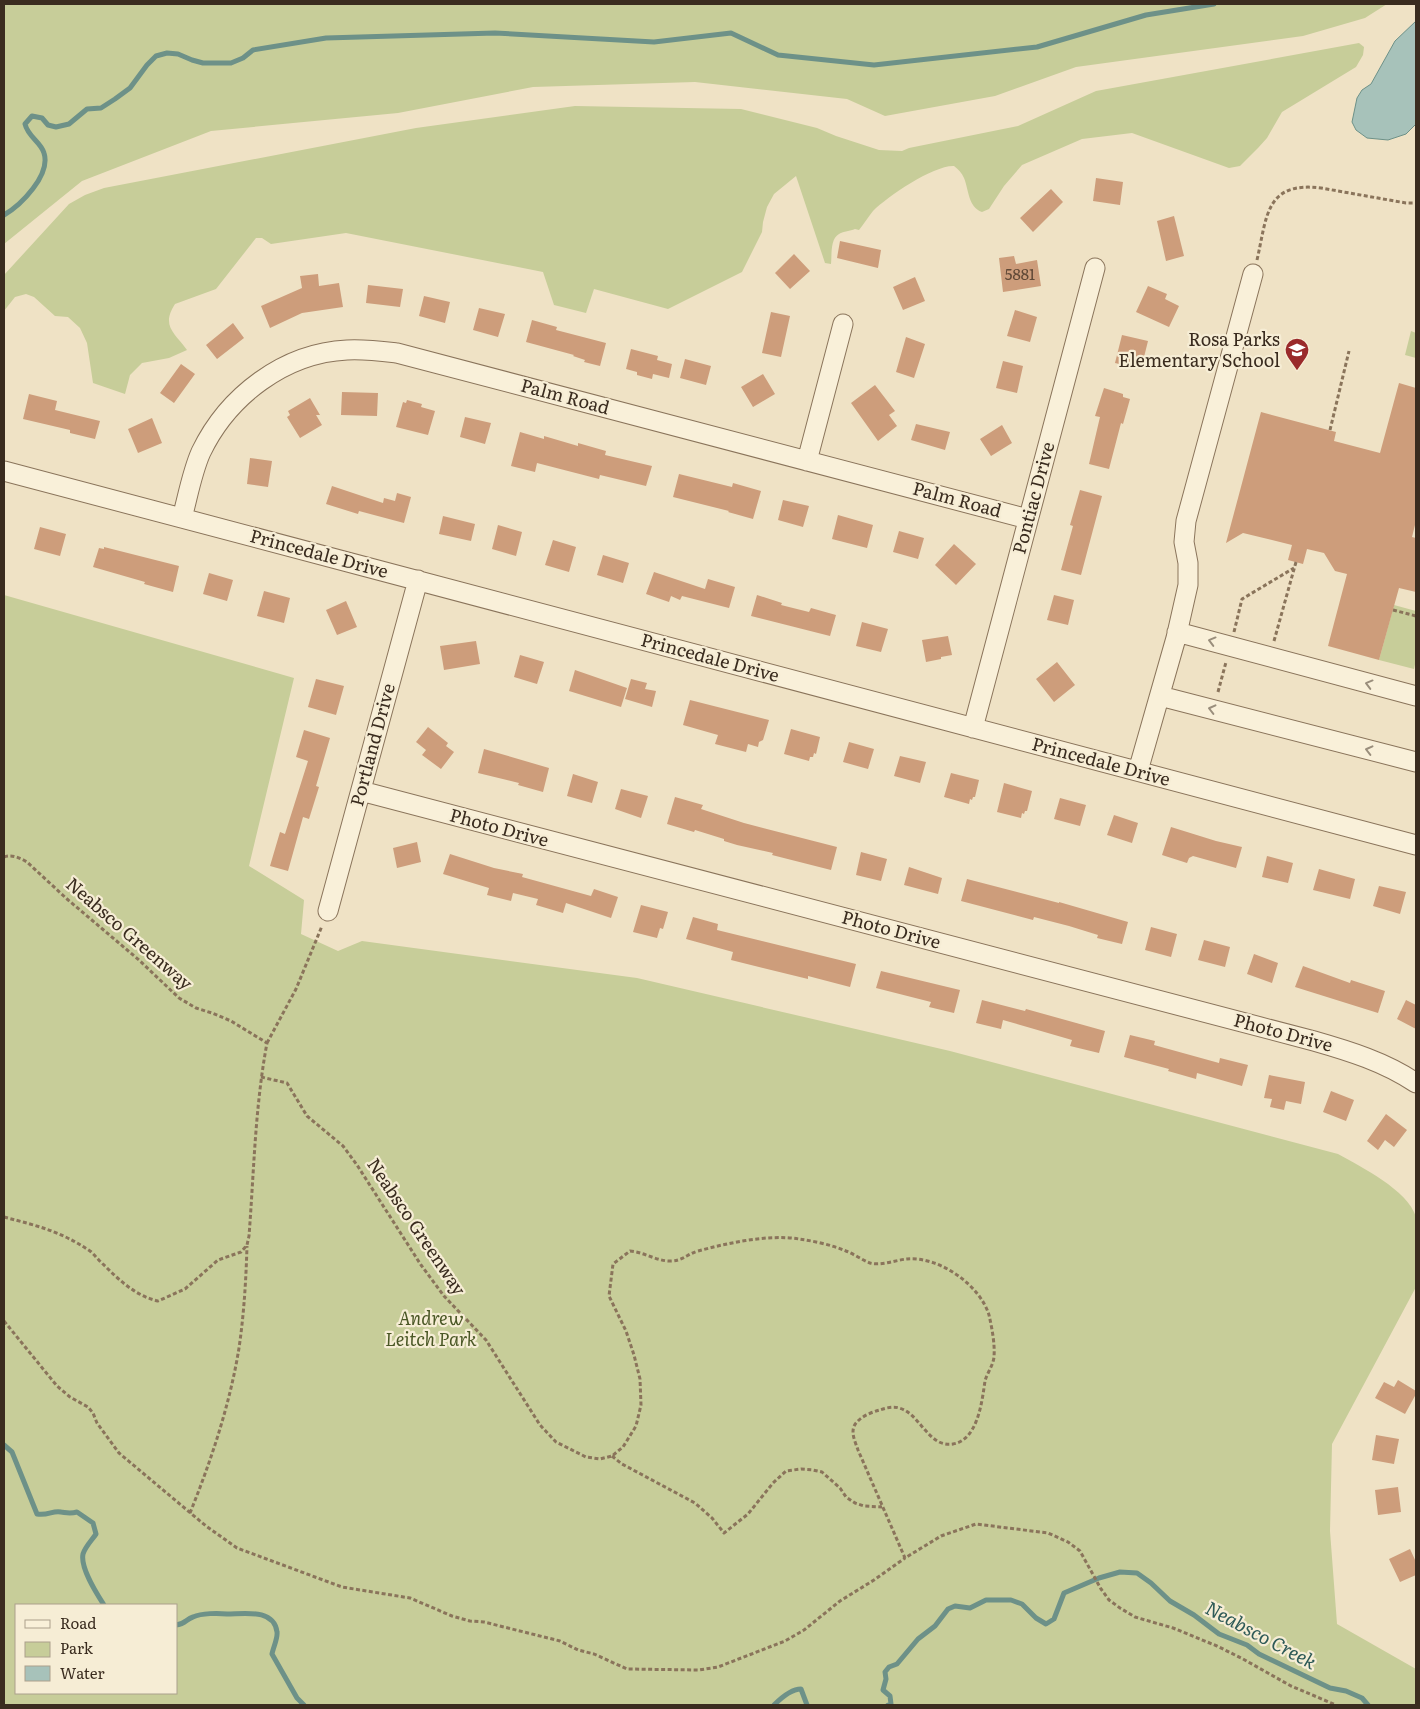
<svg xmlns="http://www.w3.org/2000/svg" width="1420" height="1709" font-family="Literata,serif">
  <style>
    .green { fill: #c7cd99; fill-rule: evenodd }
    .water { fill: #a7c2ba; stroke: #6d9188 }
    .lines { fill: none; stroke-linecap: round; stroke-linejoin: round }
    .stream { stroke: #6d9188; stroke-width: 5 }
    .building { fill: #cd9d7b }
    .minor-casing { stroke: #8a745b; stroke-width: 21 }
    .path { stroke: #8a745b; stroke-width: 3; stroke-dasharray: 4 2.5; stroke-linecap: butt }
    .minor { stroke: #f9f0d9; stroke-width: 19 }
    .oneway { stroke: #9a8e7c }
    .labels { text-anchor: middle; stroke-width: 4.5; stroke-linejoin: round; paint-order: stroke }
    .number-label { font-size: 15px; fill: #5f4836 }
    .poi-label { font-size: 18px; fill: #3a2c1f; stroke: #f6edd5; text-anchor: end }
    .street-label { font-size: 18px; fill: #3a2c1f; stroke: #f6edd5 }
    .park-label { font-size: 18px; font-style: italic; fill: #4a5725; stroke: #f6edd5 }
    .water-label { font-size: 19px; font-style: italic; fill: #2e5a57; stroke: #f6edd5 }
  </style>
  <rect width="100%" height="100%" fill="#efe2c5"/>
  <path class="green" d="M4,4h1383l-22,14 -62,18 -227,31 -81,29 -110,20 -38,-17 -152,-17 -162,5 -135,26 -187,18 -129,50 -78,63z
    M1359,43l5,4 -1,8 -7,12 -74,45 -15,26 -9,10 -18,18 -11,2 -97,-35 -50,6 -60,26 -18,21 -15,23 -7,3c-14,-5 -13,-22 -18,-34 -2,-5 -6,-9 -10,-12 -20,-1 -66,30 -81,45 -5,6 -9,13 -14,19l-4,-1c-5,2 -11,2 -16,5 -9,5 -7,21 -8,30l-6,-1 -29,-87 -22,18 -7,13 -4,15 -1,10 -20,40 -74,37 -74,-20 -8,24 -32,-8 -11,-33 -197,-39 -75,11 -9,-6h-6l-40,51 -41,15c-14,22 -1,28 12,46l-18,8 -27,5 -12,12 -5,19 -32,-11 -6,-40 -7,-15 -12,-11 -13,-1 -21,-19 -8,-3 -11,3 -11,14v-36l65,-71 16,-9 19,-7 312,-60 159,-22 166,3 76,19 19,8 43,14 23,1 7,-3 109,-22 78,-35z
    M1411,331l5,2v25l-11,-3z
    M4,595l290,83 -45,188 55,34 -3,34 37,17 24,-10 275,37 313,73 388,103c23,13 70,36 78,63v70l-84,157 -2,87 7,93 79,45v36h-1412zM176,1605v88h-160v-88z
    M1394,605l22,6v49l-2,9 -35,-9z"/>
  <path class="water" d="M1416,21v103l-10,10 -18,6 -21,-2 -11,-8 -4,-8 5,-24 5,-8 9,-6 24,-43z"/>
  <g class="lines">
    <path class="stream" d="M4,215c17,-10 47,-40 40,-62 -3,-11 -16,-16 -19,-29l7,-8 10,2 6,7 8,2 13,-3 18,-15 14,-1 14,-9 15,-11 17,-23 9,-9 11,-3 11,1 14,6 11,3h28l12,-5 10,-8 73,-12 169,-5 159,9 77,-9 47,22 96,10 163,-18 109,-32 68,-11
      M4,1445l8,7 25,62c11,2 16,-4 24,-2 7,1 9,2 16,0l16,11 3,11c-4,6 -11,13 -13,20 -3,14 14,40 21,51
      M176,1625c10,-1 10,-6 17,-8 9,-4 25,-4 34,-3 16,0 47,-6 50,18 1,6 -4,16 -5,22l25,44 7,7
      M774,1705c7,-7 17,-16 27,-16l6,16
      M888,1705l3,-1 -1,-8 -7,-6 3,-11 -1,-7 4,-5 8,-3 21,-25 17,-13 13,-17 7,-3 15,2 16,-8h25l11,4 14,14 10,6 8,-5 10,-26 35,-15 21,-6 17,1 14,10 19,18 24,14 25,19 28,11 12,9 71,34 16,3 16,7 6,7"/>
  </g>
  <path class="building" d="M1096,178l27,4 -3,23 -27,-4z
    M1051,189l12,13 -30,30 -13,-14z
    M1174,216l10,40 -18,5 -9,-40z
    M840,241l41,9 -3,18 -41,-10z
    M794,254l16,17 -20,18 -15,-16z
    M1014,256l2,8 21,-4 4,26 -38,6 -4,-34z
    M318,274l1,12 20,-3 4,24 -41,6 -32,15 -9,-22 41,-18 -2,-12z
    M915,277l10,24 -22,9 -10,-23z
    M368,285l35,4 -3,18 -34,-4z
    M1148,286l19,8 -2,5 14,7 -10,21 -33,-15z
    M424,296l26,6 -5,21 -26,-7z
    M479,308l26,6 -7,23 -25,-7z
    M1015,310l22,7 -7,25 -23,-6z
    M771,312l19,4 -9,41 -19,-4z
    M532,320l25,7 -1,3 50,13 -6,23 -16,-4 1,-2 -12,-4 1,-1 -48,-13z
    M233,323l11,15 -27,21 -11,-14z
    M1122,335l26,6 -7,28 -26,-6z
    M906,337l19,7 -11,34 -18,-6z
    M631,349l27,7 -1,4 15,4 -3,14 -16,-4 -1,5 -15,-4v-3l-11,-3z
    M685,359l26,7 -5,19 -26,-7z
    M1003,361l20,5 -6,27 -21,-5z
    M181,364l14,10 -21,29 -14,-10z
    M763,374l12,20 -22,13 -12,-20z
    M1399,383l17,5v133l-4,16 4,1v54l-17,-4 -20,72 -51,-14 19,-72 -12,-3 -11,-18 -17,-4 -4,15 -15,-4 4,-15 -49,-12 -17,10 35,-131 75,20 -2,9 46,12z
    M875,385l20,26 -6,4 8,11 -19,15 -27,-38z
    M1104,388l19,6v3l7,2 -7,25 -2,-1 -12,46 -20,-5 11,-47 -5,-1z
    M342,392l36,1 -1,23 -36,-1z
    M29,394l28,7 -2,9 45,11 -5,18 -25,-6v-3l-47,-11z
    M310,398l10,17h-4l6,10 -22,13 -13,-21 3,-2 -2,-4z
    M407,400l15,4 -1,3 14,4 -7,24 -32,-8 7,-25 3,1z
    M465,417l26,6 -6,21 -25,-7z
    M152,418l10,25 -24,10 -10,-24z
    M916,424l34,8 -5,18 -34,-10z
    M1002,425l10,18 -21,13 -11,-17z
    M520,432l24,7v-3l34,10v-3l28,8 -1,4 47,11 -6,20 -46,-11 -1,4 -62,-16 -2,9 -24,-6z
    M250,458l22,3 -4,26 -21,-3z
    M679,474l53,13 1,-4 28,8 -8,28 -25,-7 1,-1 -56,-14z
    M332,486l51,17 1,-5 11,3 2,-8 14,4 -7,26 -45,-12 -1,3 -32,-10z
    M1080,490l22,6 -21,79 -20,-5 12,-44 -3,-1z
    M783,500l26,6 -6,21 -25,-7z
    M838,515l35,10 -6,23 -35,-9z
    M443,516l32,8 -4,17 -32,-7z
    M498,525l24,7 -6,24 -24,-7z
    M40,527l26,7 -6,22 -26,-7z
    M899,531l25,7 -6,21 -25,-7z
    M553,540l23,7 -7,25 -24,-7z
    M954,544l22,20 -20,21 -21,-20z
    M104,547l75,19 -6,26 -29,-8 1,-2 -52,-15 6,-19 5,1z
    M603,555l26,8 -6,20 -26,-8z
    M654,572l51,17 3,-10 27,8 -6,21 -47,-12 -2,4 -9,-4 -2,6 -23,-8z
    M209,573l24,7 -6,21 -24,-7z
    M264,591l26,7 -6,25 -27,-7z
    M757,595l25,8 -1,2 28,7 2,-4 25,7 -6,21 -79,-20z
    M1054,595l20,5 -6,25 -21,-5z
    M346,601l11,26 -20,8 -11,-25z
    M862,622l26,7 -7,23 -25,-6z
    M948,636l4,19 -11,2v2l-15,3 -4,-22z
    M476,641l4,23 -36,6 -4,-24z
    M520,655l24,7 -7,22 -23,-7z
    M1057,662l18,23 -21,17 -18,-23z
    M575,670l52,18 -6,19 -52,-16z
    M316,679l28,7 -8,29 -28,-8z
    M631,679l16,4 -2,6 11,2 -4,16 -27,-8z
    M690,700l79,20 -6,20 -4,2 -1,5 -10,-3 -2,8 -31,-8 3,-9 -35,-10z
    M428,727l20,16 -2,3 8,6 -13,17 -19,-14 4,-5 -10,-8z
    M791,729l29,8 -4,17 -2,-1 -1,4h-3l-1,4 -25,-7z
    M304,730l26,8 -14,48 3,1 -10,32 -6,-2 -15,54 -18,-5 10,-34 5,2 23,-73 -12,-4z
    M849,742l25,7 -6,20 -25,-7z
    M484,749l65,19 -6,24 -25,-7 1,-2 -41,-10z
    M900,756l26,6 -6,21 -26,-7z
    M951,773l28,7 -4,17h-2l-1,3 -2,-1 -1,5 -25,-7z
    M573,774l25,8 -6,21 -25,-7z
    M1004,783l28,8 -5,20h-2l-1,3 -2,-1 -1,5 -24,-6z
    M621,789l27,7 -7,22 -26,-9z
    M675,797l28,8 -2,4 43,14 93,24 -6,23 -59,-15 1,-2 -36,-8 -13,-4v-2l-29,-9 -1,2 -27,-8z
    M1060,798l26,7 -6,21 -26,-7z
    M1114,815l24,8 -6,20 -25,-8z
    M1171,827l45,14 26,6 -6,21 -43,-12 -4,2 -2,5 -25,-8z
    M417,842l4,20 -24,6 -4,-20z
    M861,852l26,7 -6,22 -25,-6z
    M450,854l44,14 29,6 -1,3 69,19 3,-7 24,8 -7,21 -45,-15 -3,10 -27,-8 2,-6 -25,-6 -2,8 -24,-6 2,-7 -46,-14z
    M1267,856l26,7 -5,20 -26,-6z
    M909,867l33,11 -4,16 -34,-9z
    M1319,869l36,10 -5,20 -37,-9z
    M967,879l92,24v-1l69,20 -6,22 -25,-6 1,-3 -29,-9 -35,-9 -1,3 -72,-19z
    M1379,886l27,6 -6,22 -27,-8z
    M641,905l27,7 -5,17 -3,-1 -3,10 -24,-6z
    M693,917l25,7 -1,6 139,34 -6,23 -42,-11v3l-77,-19 2,-8 -47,-13z
    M1151,927l26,7 -6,23 -26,-7z
    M1204,940l26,7 -5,20 -27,-7z
    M1254,954l24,9 -6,20 -25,-9z
    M1303,966l47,17 1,-3 34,11 -7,22 -83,-26z
    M881,971l79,19 -6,23 -25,-6 2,-5 -55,-14z
    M982,1000l43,11 1,-2 79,22 -6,22 -29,-7 2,-6 -69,-20 -2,9 -25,-6z
    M1406,1000l10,5v24l-19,-10z
    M1130,1035l25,6 -1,4 65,18 1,-5 28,7 -6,21 -45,-13 -1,6 -28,-8 1,-2 -45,-12z
    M1269,1075l36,7 -4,22 -15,-3 -2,9 -14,-3 2,-8 -8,-1z
    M1331,1091l23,9 -8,21 -23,-9z
    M1386,1114l21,16 -13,17 -9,-7 -7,10 -11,-9z
    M1398,1380l18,11v3l-11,20 -30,-16 9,-16 10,5z
    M1376,1435l23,4 -5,25 -22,-4z
    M1398,1487l3,25 -23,3 -3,-25z
    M1410,1549l6,13v13l-16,7 -11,-23z"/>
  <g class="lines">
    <defs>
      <path id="minor" d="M807,461l36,-137
        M4,471l1412,374
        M182,518c6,-22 10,-46 19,-66 27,-56 83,-99 146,-102 17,-1 33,1 50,3l631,166
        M1177,632l239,64
        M1160,696l256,66
        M973,728l122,-460
        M1138,771l38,-133 12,-53v-22l-4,-21 2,-21 67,-247
        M361,791l953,250c35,10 71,21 102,42
        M328,911l90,-331"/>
    </defs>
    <use href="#minor" class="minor-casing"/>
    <path class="path" d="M1257,260c10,-43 8,-79 64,-72l85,15h10
      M1330,430l19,-79
      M1393,610l23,6
      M1234,632l8,-33 52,-31
      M1274,641l22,-79
      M1218,692l8,-30
      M4,857c8,-3 16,1 23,5l40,37 72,61 40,38 17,10 16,5 19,8 36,22c-12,64 -13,128 -18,193l-2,9 -6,7 -23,8 -33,29 -27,12c-22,-5 -38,-20 -54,-36 -5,-4 -9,-10 -14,-14 -30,-20 -52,-25 -86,-34
      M267,1043l29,-54 26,-63
      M261,1077l26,6 20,33 36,30 14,19 64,100 23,31 42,44 54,85 16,17 30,15 14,2 12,-3 11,-9 13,-21 5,-21 -1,-26 -6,-24 -8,-24 -17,-35 4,-32 17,-13c14,1 26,10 40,10 13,0 17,-7 28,-10 30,-8 70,-17 101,-12 15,2 33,6 47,12 8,3 16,9 24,12 11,3 26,-3 37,-4 32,-3 73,26 82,56 3,13 6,29 5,42 -1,9 -7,16 -9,24 -3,20 -7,59 -32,63 -25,4 -33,-31 -54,-36 -6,-2 -13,0 -19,2 -8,2 -18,6 -23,12 -8,8 -2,19 1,28l47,108 36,-22 35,-12 72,9 20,9 12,9 21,38 8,11 11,8 15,9 38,11 44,18 26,13 48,27 45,19
      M4,1321l53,65 13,11 18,10 5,6 4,10 22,30 87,73 31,22 105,39 68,11 42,18 18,5 14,1 76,19 18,9 16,4 33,15 72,1 19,-3 67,-26 19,-11 36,-29 34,-21 31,-22
      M612,1456l10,8 73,39 17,15 12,15 24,-19 25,-31 13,-12 15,-2 12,1 9,2 18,16 6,9 9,6 9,3 18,1
      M190,1513c21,-52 40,-109 49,-165 5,-34 7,-68 8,-102"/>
    <use href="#minor" class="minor"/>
  </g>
  <defs><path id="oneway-chevron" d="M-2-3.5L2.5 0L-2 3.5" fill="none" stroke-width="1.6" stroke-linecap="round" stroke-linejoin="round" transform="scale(1.25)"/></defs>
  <g class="oneway">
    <use href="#oneway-chevron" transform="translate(1212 641) rotate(-165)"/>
    <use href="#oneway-chevron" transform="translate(1369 684) rotate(-165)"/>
    <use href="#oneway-chevron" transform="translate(1212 709) rotate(-166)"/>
    <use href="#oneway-chevron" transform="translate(1369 750) rotate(-166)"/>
  </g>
  <defs>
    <symbol id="school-pin" viewBox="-11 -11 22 30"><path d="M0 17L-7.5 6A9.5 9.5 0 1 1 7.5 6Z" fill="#9a2a2b" stroke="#f6edd5"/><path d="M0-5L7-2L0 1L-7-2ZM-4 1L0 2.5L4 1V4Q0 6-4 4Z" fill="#fff"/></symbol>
  </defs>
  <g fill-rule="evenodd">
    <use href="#school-pin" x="1283" y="336" width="28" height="38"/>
  </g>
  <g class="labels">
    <g class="number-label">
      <text x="1020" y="280">5881</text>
    </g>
    <g class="poi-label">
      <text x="1280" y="346">Rosa Parks<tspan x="1280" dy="21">Elementary School</tspan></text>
    </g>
    <g class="street-label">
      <text transform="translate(565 397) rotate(15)" y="6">Palm Road</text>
      <text transform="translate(1034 498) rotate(-75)" y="6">Pontiac Drive</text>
      <text transform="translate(957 500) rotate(15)" y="6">Palm Road</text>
      <text transform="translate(319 554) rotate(15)" y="6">Princedale Drive</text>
      <text transform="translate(710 658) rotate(15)" y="6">Princedale Drive</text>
      <text transform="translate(373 745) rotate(-75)" y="6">Portland Drive</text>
      <text transform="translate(1101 762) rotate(15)" y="6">Princedale Drive</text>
      <text transform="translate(499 828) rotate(15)" y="6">Photo Drive</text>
      <text transform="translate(891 930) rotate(15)" y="6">Photo Drive</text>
      <text transform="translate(129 934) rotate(41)" y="6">Neabsco Greenway</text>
      <text transform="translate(1283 1033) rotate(15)" y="6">Photo Drive</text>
      <text transform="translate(416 1227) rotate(56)" y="6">Neabsco Greenway</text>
    </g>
    <g class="park-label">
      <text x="431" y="1325">Andrew<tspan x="431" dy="21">Leitch Park</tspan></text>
    </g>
    <g class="water-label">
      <text transform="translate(1261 1635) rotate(28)" y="7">Neabsco Creek</text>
    </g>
  </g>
  <rect width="1420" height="1709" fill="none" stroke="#3a2c1f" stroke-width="10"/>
  <rect x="15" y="1604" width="162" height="90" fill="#f6edd5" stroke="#aba08c"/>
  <rect x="25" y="1620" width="25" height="8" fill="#f9f0d9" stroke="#aba08c"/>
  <text x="60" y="1629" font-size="15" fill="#3a2c1f">Road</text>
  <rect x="25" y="1642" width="25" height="15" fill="#c7cd99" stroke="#aba08c"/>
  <text x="60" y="1654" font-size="15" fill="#3a2c1f">Park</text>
  <rect x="25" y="1666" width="25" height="15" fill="#a7c2ba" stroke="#aba08c"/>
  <text x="60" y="1679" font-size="15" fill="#3a2c1f">Water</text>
</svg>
